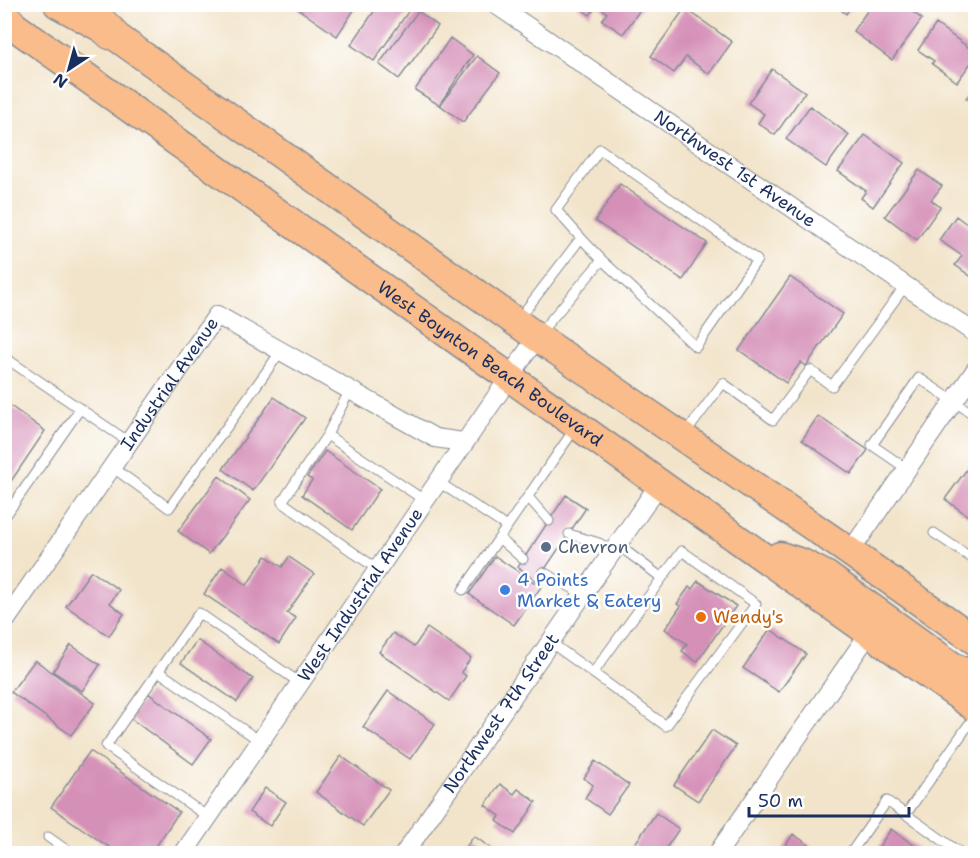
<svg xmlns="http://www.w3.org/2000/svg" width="980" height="858" font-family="'Shantell Sans',sans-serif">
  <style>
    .building { fill: #d590b8 }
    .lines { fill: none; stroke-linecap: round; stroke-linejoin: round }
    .service-casing { stroke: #868a94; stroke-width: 11 }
    .minor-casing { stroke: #868a94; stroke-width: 20 }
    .primary-casing { stroke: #868a94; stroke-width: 31 }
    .motorway-casing { stroke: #868a94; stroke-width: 35 }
    .service { stroke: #fff; stroke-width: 9 }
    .minor { stroke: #fff; stroke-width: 18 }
    .primary { stroke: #f9bc8a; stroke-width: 28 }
    .motorway { stroke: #f9bc8a; stroke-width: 33 }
    .service-dot { fill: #5c6f8a; stroke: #fff; stroke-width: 2 }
    .shop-dot { fill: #3f7fe0; stroke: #fff; stroke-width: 2 }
    .food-dot { fill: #e8710a; stroke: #fff; stroke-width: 2 }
    .labels { text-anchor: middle; stroke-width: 5; stroke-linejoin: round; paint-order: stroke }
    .street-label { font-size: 18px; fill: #1b2f5e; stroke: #fff }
    .service-label { font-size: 18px; fill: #4e5e75; stroke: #fff; text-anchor: start }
    .shop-label { font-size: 18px; fill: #366cbe; stroke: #fff; text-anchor: start }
    .food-label { font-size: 18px; fill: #c56008; stroke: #fff; text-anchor: start }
  </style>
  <rect width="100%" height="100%" fill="#fff"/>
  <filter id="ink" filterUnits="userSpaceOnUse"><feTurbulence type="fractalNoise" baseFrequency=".0167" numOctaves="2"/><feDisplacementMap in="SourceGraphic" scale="12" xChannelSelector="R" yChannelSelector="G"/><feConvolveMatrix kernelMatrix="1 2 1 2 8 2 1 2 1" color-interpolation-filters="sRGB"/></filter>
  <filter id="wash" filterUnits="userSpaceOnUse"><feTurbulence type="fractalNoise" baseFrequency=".008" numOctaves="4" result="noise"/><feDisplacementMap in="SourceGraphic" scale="24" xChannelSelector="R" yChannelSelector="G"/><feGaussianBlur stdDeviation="1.35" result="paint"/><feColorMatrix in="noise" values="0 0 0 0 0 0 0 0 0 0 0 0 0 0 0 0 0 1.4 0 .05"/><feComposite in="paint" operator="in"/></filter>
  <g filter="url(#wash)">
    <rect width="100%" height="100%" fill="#f2e4ca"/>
    <g id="blocks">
      <path class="building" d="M291,4h67l-21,32z
        M379,4h25l6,5 -36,52 -23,-16z
        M574,4h70l-21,30 -21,-14 5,-7 -10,-8 -7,10z
        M833,4h19l-6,10z
        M872,4h30l20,15 -30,41 -39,-29z
        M685,8l47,34 -23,32 -23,-17 -12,16 -23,-17z
        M418,11l20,15 -39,53 -20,-15z
        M936,24l40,29v3l-19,26 -25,-18 2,-3 -16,-11z
        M450,38l23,17 -34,50 -24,-15z
        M477,56l23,17 -37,49 -23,-17z
        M772,69l33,23 -30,43 -17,-12 6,-9 -16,-11z
        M976,86v19l-10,-7z
        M810,106l39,29 -23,32 -40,-28z
        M865,135l39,28 -31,44 -12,-9 5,-7 -28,-20z
        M919,170l23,16 -11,14 9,7 -23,33 -32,-24z
        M620,184l87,59 -24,37 -88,-59z
        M956,216l20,15v49l-21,-15 7,-9 -23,-16z
        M790,277l53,37 -37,52 -5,-4 -15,21 -47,-33z
        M274,397l31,21 -52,73 -30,-22z
        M5,402l40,29 -40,59z
        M818,416l50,34 -17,24 -49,-34z
        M325,451l55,38 -28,41 -50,-35 10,-15 -5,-3z
        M970,465l6,4v53l-31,-23z
        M219,476l31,24 -41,54 -31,-23z
        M566,495l20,13 -49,73 -19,-14z
        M266,556l16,11 7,-10 25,17 -27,39 9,5 -17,26 -75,-50 18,-27 25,18z
        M495,556l46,31 -27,38 -45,-31z
        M91,571l28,19 -9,13 14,11 -15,22 -43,-30z
        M698,581l38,25 -39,56 -15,-11 5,-7 -22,-15 16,-23 -4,-2 12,-17 3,2z
        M427,628l44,30 -10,14 5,4 -17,25 -70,-49 14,-19 21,14z
        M770,629l36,25 -27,38 -36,-24z
        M197,640l56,39 -16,23 -56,-39z
        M71,645l29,20 -18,26 -29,-20z
        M35,660l60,43 -24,32 -60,-43z
        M388,691l47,33 -25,35 -47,-32z
        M148,693l63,46 -18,25 -63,-46z
        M712,730l24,16 -38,55 -24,-16z
        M90,751l89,61 -28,42h-32l-68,-47z
        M341,756l48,34 -26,36 -47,-34z
        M595,761l34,24 -21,29 -23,-16 8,-13 -9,-7z
        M500,784l14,10 4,-5 18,13 -21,32 -18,-13 3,-5 -15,-11z
        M265,788l21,14 -16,24 -21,-14z
        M656,813l23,16 -17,25h-15l-13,-9z
        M891,829l35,25h-52z
        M793,834l26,18 -1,2h-38z
        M474,836l25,18h-38z"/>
    </g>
  </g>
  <g filter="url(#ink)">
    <use href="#blocks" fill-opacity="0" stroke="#868a94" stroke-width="1.5"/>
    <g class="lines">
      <defs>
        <path id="service" d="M581,238l21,22
          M518,320l63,-82 -25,-28 44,-61 157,111 -61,87 -94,-87 -64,75
          M4,357l125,85
          M685,434l38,-51 50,37 37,-50 22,16 73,-100
          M327,435l23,-45
          M112,467l57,41 112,-157
          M907,469l-35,-24 47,-67 57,38
          M437,481l70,46
          M528,497l21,24
          M4,518l76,-109
          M934,533l42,28
          M569,534l30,9 14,8
          M499,538l24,21
          M377,569l-95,-67 45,-67 97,65
          M543,572l40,22
          M463,590l113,-163
          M550,642l43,31 69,-95 -44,-33
          M158,671l102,70
          M593,673l73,53 90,-122 -74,-53 -20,27
          M906,814l70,-100
          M208,817l-102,-71 93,-133 101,70
          M48,837l24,17
          M850,854l37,-53 75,53"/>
        <g id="minor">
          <path id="s1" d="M495,4l481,330"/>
          <path d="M850,552l126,-183"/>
          <path id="s2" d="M4,623l213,-308 218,123 28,4"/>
          <path id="s3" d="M183,854l354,-517"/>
          <path id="s4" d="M404,854l256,-371"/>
          <path d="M717,854l153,-222"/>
        </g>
        <g id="primary">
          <path d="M58,4l53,29 426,304 313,215 126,89"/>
          <path id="s5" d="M4,19l972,689"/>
          <path d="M780,556l22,7 25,13 128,92 21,8"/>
        </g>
        <path id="motorway" d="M81,4l30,29
          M4,20l5,3"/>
      </defs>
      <use href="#service" class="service-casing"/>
      <use href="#minor" class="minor-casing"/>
      <use href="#primary" class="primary-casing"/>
      <use href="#motorway" class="motorway-casing"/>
      <use href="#service" class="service"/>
      <use href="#minor" class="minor"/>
      <use href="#primary" class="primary"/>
      <use href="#motorway" class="motorway"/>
    </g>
  </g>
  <circle class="service-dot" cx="546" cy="547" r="6"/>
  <circle class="shop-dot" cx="505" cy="590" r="6"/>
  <circle class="food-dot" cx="701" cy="617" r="6"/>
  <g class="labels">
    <g class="street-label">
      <text dy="6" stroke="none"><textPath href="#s1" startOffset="291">Northwest 1st Avenue</textPath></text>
      <text dy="6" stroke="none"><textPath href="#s5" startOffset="596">West Boynton Beach Boulevard</textPath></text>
      <text dy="6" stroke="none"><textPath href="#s2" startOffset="291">Industrial Avenue</textPath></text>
      <text dy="6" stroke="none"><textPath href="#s3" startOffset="314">West Industrial Avenue</textPath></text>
      <text dy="6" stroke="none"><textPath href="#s4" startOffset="171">Northwest 7th Street</textPath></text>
    </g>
    <g class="service-label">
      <text x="558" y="553">Chevron</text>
    </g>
    <g class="shop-label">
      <text x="517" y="586">4 Points<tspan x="517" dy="21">Market &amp; Eatery</tspan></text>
    </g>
    <g class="food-label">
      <text x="713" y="623">Wendy's</text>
    </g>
  </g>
  <rect width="980" height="858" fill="none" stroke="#fff" stroke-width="24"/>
  <g transform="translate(69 69) rotate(216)" stroke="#ffffff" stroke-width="4.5" paint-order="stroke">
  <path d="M0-4.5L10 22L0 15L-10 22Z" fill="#1b2f5e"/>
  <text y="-9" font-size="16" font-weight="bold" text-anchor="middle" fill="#1b2f5e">N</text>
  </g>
  <path d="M749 807v9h160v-9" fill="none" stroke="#1b2f5e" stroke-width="3"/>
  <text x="758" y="807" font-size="18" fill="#1b2f5e" stroke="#ffffff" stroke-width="4.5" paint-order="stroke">50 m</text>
</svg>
